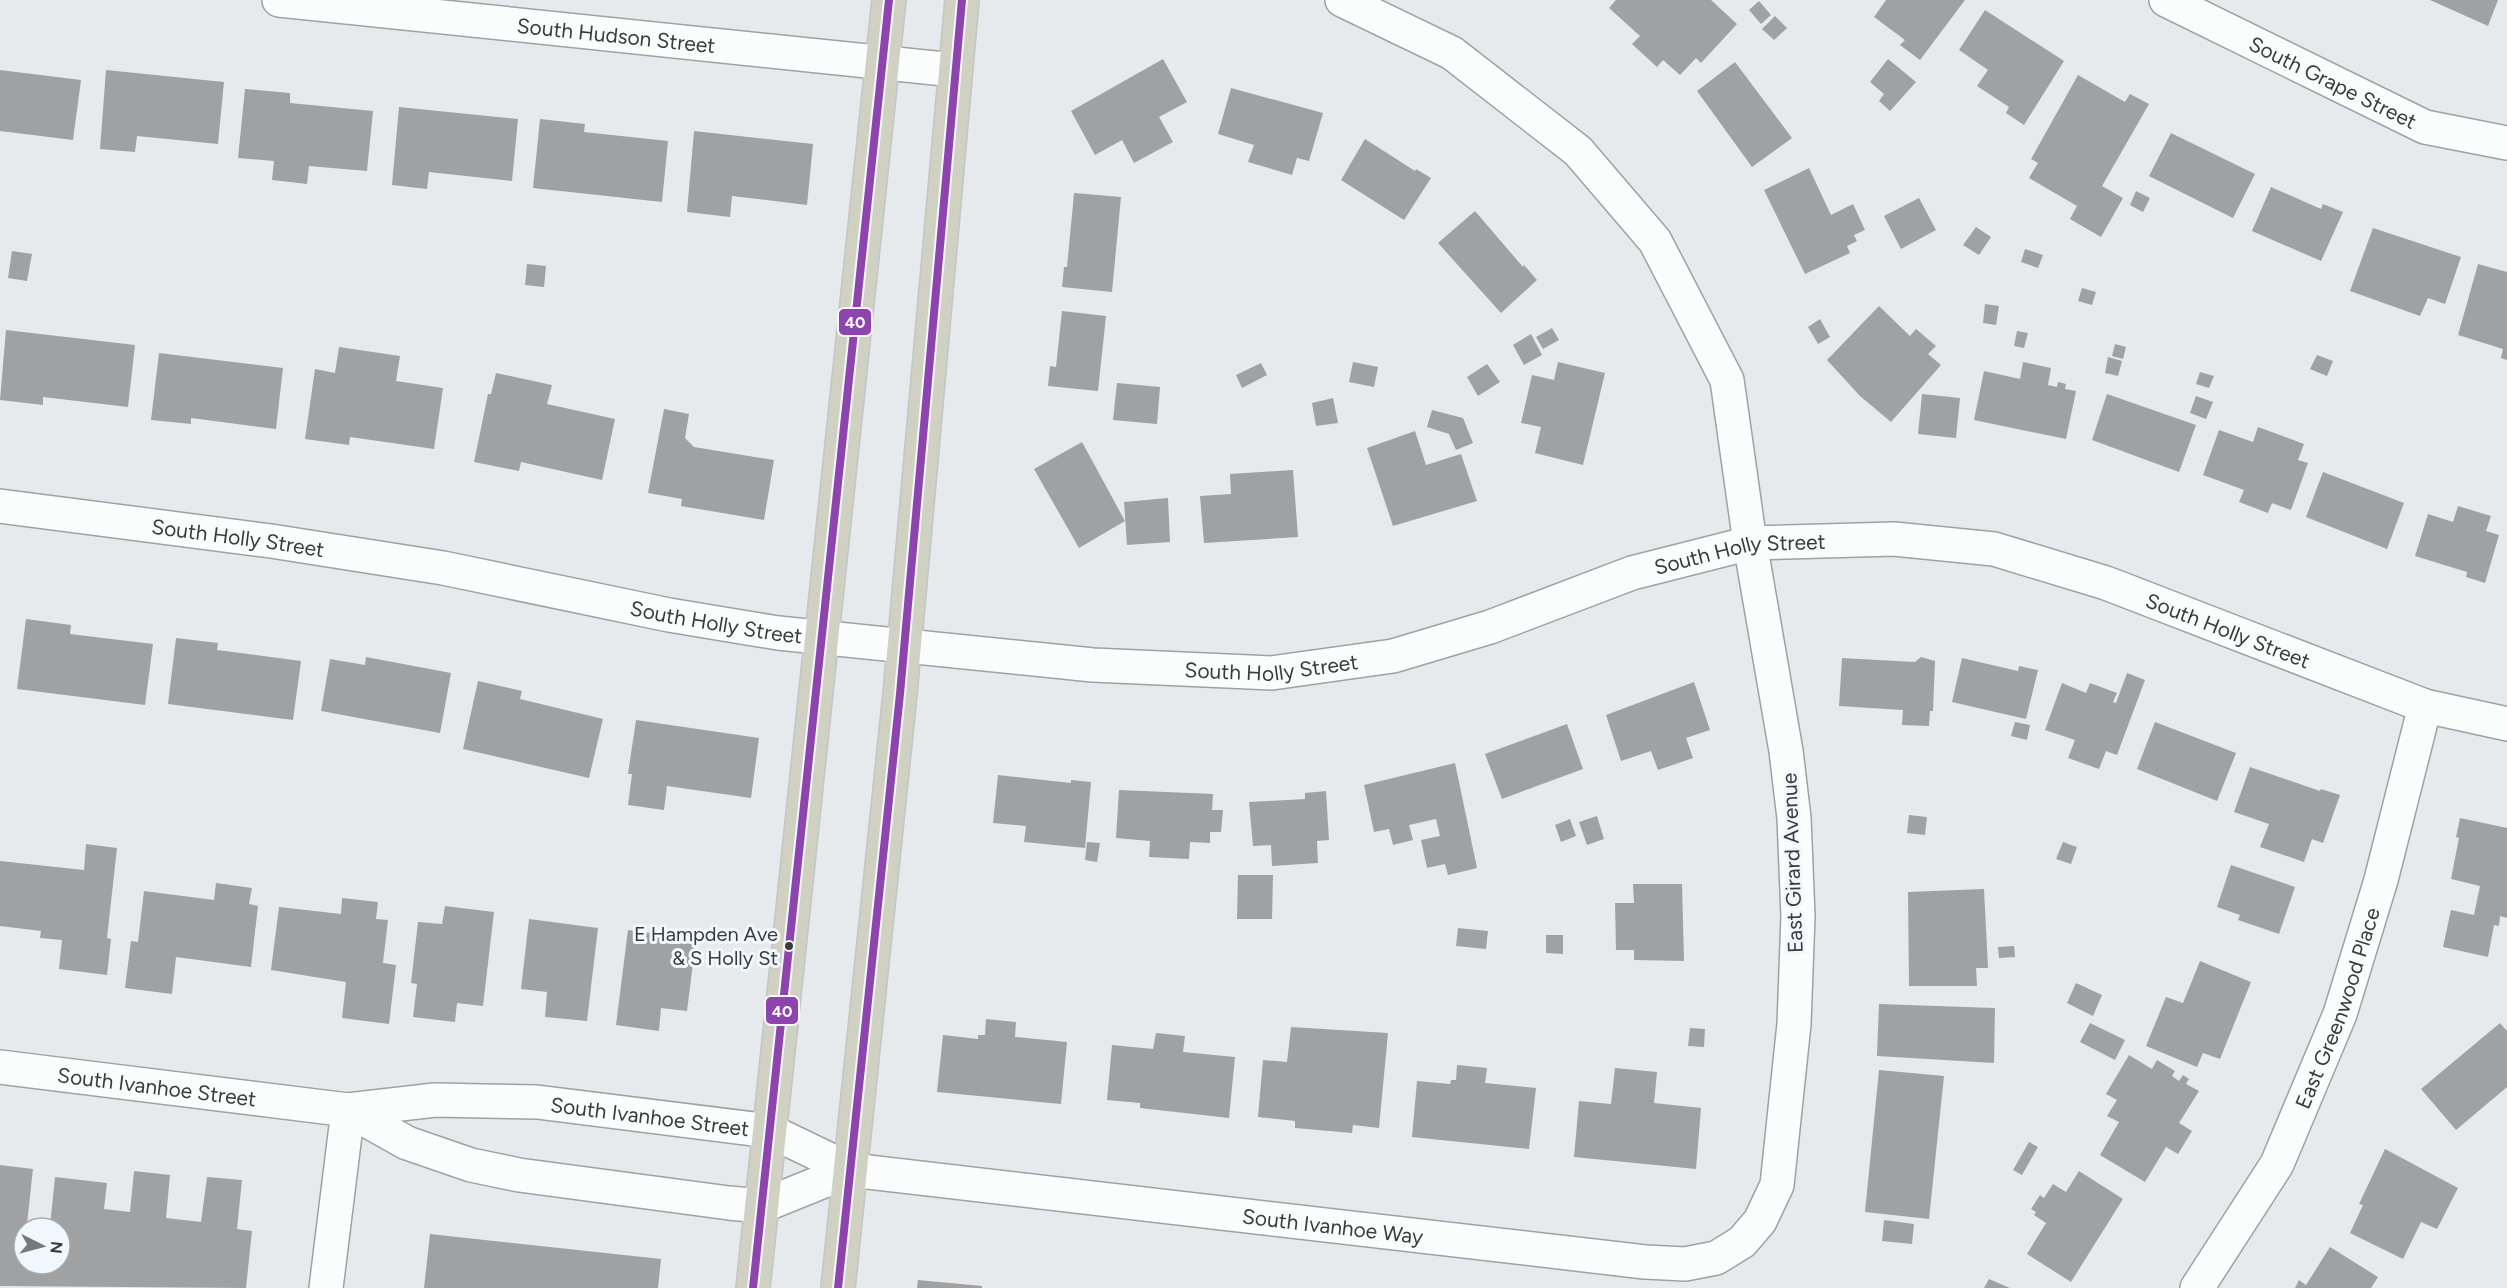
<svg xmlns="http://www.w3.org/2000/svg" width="2507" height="1288" font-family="Figtree,sans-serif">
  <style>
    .building { fill: #a0a1a3; fill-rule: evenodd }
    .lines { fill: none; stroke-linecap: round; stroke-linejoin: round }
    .minor-casing { stroke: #9fa1a4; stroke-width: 36 }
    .highway-casing { stroke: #c3c5c7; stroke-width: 36 }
    .minor { stroke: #fbfcfc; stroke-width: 33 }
    .highway { stroke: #d0d1c2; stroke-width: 33 }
    .bus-1-casing { stroke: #f1f8fd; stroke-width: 12 }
    .bus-1 { stroke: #8e44ad; stroke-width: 8 }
    .bus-dot { fill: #393b3d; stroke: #f1f8fd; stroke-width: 2 }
    .labels { text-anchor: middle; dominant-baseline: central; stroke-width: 6; stroke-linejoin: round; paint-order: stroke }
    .bus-label { font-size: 20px; fill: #393b3d; stroke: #f1f8fd; text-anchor: end }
    .street-label { font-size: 21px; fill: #393b3d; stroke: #f1f8fd }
    .line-badge { stroke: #f1f8fd; stroke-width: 2 }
    .badge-label { font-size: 16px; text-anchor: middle; font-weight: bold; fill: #fff }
  </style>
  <rect width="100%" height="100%" fill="#e7eaed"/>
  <g class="building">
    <polygon points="1616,0 1711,0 1737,24 1701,63 1696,58 1680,75 1663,60 1657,67 1632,44 1640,36 1609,8"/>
    <polygon points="1886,0 1965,0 1920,60 1900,45 1905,40 1874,17"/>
    <polygon points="2430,0 2498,0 2488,26"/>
    <polygon points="1759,1 1771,15 1761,24 1749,10"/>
    <polygon points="1985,10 2064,61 2024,125 2006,113 2009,107 1977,86 1988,70 1959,50"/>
    <polygon points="1775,16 1787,28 1774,40 1762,29"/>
    <polygon points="1163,59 1187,102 1159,117 1173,142 1134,163 1122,140 1095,155 1071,111"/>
    <polygon points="1888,59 1916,82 1890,111 1879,101 1884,94 1870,82"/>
    <polygon points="1735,62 1792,138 1752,167 1697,91"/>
    <polygon points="0,70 81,80 73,140 0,131"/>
    <polygon points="106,70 224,82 218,144 137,136 135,152 100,149"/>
    <polygon points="2078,75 2125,102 2130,94 2149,104 2102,186 2123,198 2101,237 2070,219 2077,206 2029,178 2038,163 2031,159"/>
    <polygon points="1231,88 1323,113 1309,161 1297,158 1292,175 1248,162 1254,145 1218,134"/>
    <polygon points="245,89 290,93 290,103 373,111 367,171 309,166 307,184 272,180 274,161 238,158"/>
    <polygon points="399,107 518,119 512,181 429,172 427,189 392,185"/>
    <polygon points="540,119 585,124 584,132 668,141 662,202 533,188"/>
    <polygon points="694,131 813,144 807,205 732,196 730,217 687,212"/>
    <polygon points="2171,133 2255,174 2233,218 2149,176"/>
    <polygon points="1365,139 1415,171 1416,169 1431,178 1404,220 1341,180"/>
    <polygon points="1809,168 1831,215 1853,204 1865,230 1854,235 1857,241 1847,246 1850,253 1805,274 1764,190"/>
    <polygon points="2271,187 2321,209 2323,204 2343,212 2321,261 2252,231"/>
    <polygon points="2136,191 2150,198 2143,212 2130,205"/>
    <polygon points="1074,193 1121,197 1112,292 1062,287 1064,267 1067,267"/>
    <polygon points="1919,198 1936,230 1901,249 1884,216"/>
    <polygon points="1475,211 1523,267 1524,265 1537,280 1501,313 1438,243"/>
    <polygon points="1976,227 1991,237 1979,255 1963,245"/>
    <polygon points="2373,228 2461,257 2445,304 2428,298 2420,316 2350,291"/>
    <polygon points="2025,249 2043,255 2038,268 2021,262"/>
    <polygon points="12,251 32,254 27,281 8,278"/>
    <polygon points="527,264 546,266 544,287 525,285"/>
    <polygon points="2478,264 2507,272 2507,360 2501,358 2503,349 2458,335"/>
    <polygon points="2082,288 2096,292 2092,305 2078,301"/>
    <polygon points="1985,304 1999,306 1996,325 1983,323"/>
    <polygon points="1879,306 1910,336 1916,329 1936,346 1928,354 1941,365 1891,422 1860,396 1827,360"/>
    <polygon points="1062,311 1106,316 1098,391 1048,386 1050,366 1056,367"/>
    <polygon points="1820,319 1830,337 1818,344 1808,327"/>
    <polygon points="1552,328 1559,340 1543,349 1536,337"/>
    <polygon points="6,330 135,345 128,407 43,397 43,405 0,400"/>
    <polygon points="2017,331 2028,333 2024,348 2014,346"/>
    <polygon points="1531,334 1542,355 1524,365 1513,345"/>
    <polygon points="2115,344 2126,347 2123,359 2112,356"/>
    <polygon points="339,347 400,356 396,381 443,388 434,449 350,437 349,445 305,439 315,369 335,373"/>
    <polygon points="159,353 283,368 276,429 191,418 191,424 151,420"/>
    <polygon points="2317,355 2333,361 2327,376 2310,369"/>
    <polygon points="2108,357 2122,361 2118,376 2105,373"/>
    <polygon points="1353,362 1378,367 1374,387 1349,382"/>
    <polygon points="1558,362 1605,373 1583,465 1535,453 1541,427 1521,423 1532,375 1554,380"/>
    <polygon points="2023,362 2051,368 2048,385 2057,387 2058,382 2066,384 2065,389 2076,391 2066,439 1974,420 1984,371 2020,379"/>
    <polygon points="1261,363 1267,375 1242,388 1236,375"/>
    <polygon points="1487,364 1500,382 1478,396 1467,377"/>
    <polygon points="2200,372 2214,376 2209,388 2196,384"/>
    <polygon points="496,373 552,385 547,404 615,419 602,480 521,462 519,471 474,462 488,394 491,394"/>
    <polygon points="1117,383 1160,387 1157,424 1113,420"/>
    <polygon points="1922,394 1960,398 1956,438 1918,434"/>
    <polygon points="2107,394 2196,425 2179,472 2092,440"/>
    <polygon points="2196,396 2213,402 2206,419 2190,413"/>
    <polygon points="1333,398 1338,423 1316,426 1312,403"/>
    <polygon points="664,409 689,414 685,438 694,447 774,460 764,520 681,506 682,499 648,493"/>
    <polygon points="1432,410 1463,418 1473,443 1456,450 1449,434 1427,427"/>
    <polygon points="2258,427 2304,444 2298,460 2308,463 2291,510 2272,503 2268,513 2239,502 2244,490 2203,475 2219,430 2253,442"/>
    <polygon points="1415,431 1426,465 1461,454 1477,501 1393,526 1367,448"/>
    <polygon points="1082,442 1125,521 1079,548 1034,469"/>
    <polygon points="1293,470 1298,537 1204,543 1200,496 1231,494 1230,474"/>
    <polygon points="2323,472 2404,503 2387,549 2306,517"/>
    <polygon points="1168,498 1170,542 1127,545 1124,502"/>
    <polygon points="2458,506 2491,516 2486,531 2499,535 2485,583 2466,577 2467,572 2415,556 2428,514 2453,522"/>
    <polygon points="26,619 71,625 70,634 153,644 145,705 17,689"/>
    <polygon points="176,638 218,643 217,650 301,661 293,720 168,704"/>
    <polygon points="366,657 451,673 440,733 321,711 330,659 365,665"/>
    <polygon points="1921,657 1935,661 1933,711 1930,711 1929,726 1902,725 1903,710 1839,706 1842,658 1915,662"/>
    <polygon points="1962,658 2018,671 2019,666 2038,670 2026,719 1952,702"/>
    <polygon points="2127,673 2145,680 2117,755 2106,751 2099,769 2068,758 2075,740 2045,730 2062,683 2086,693 2090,683 2117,693 2113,702 2116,703"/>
    <polygon points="478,681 522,691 520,699 603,719 589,778 463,749"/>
    <polygon points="1694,682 1710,730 1686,738 1693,758 1658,770 1651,751 1621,761 1606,715"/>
    <polygon points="636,720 759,738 751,798 667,786 664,810 628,805 632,774 628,774"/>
    <polygon points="2015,722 2030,725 2027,740 2011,736"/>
    <polygon points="2155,722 2236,753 2217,801 2137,769"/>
    <polygon points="1567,724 1583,769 1502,799 1485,754"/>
    <polygon points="1455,763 1477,868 1448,875 1445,864 1427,868 1421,840 1440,836 1436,819 1409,825 1413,840 1393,845 1389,829 1374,832 1364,785"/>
    <polygon points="2250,767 2320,791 2321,789 2340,795 2323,843 2312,839 2304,862 2260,847 2269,824 2234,812"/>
    <polygon points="998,775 1071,783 1071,780 1091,782 1085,848 1024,842 1026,826 993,823"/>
    <polygon points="1119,790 1213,794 1212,810 1223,810 1221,832 1210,832 1210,843 1190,842 1189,859 1149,857 1150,841 1116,838"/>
    <polygon points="1326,791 1329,840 1317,841 1318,863 1272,866 1271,845 1253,846 1249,802 1305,799 1305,793"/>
    <polygon points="1909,815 1927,817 1925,835 1907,833"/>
    <polygon points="1597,816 1604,839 1587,845 1579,822"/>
    <polygon points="2460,818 2507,828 2507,918 2500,916 2499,926 2494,925 2488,957 2443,947 2451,910 2474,915 2480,886 2451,879 2459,838 2456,837"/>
    <polygon points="1570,819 1576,836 1561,842 1555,825"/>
    <polygon points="1087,842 1100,843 1097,862 1085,860"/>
    <polygon points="2063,842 2077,847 2071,864 2056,859"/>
    <polygon points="86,844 117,848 107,938 111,939 107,975 59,969 62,940 40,938 41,931 0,926 0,861 84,870"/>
    <polygon points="2231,865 2295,887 2279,934 2238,920 2240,915 2217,907"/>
    <polygon points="1238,875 1273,875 1272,919 1237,919"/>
    <polygon points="216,883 252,888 249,904 258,906 251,967 176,957 172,994 125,988 131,941 138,942 144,891 214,900"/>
    <polygon points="1633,884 1682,884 1684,961 1634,960 1634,950 1616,950 1615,903 1634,903"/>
    <polygon points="1984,889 1988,968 1976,968 1977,986 1909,986 1908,892"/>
    <polygon points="342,898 378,902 376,919 388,920 383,963 396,965 389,1024 342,1018 346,982 271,970 279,907 341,914"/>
    <polygon points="445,906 494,912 483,1006 457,1003 455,1022 413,1017 417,984 411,983 418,922 442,924"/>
    <polygon points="529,919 598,928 587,1021 545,1017 547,992 521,989"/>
    <polygon points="1458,928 1488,931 1486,949 1456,946"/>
    <polygon points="628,930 696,939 687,1011 661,1008 659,1031 616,1025"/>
    <polygon points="1546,935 1563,935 1563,954 1546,953"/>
    <polygon points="2014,946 2015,957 1999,958 1998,947"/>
    <polygon points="2200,961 2251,982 2220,1059 2203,1053 2197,1067 2146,1046 2166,997 2183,1003"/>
    <polygon points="2076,983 2102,995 2093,1016 2067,1003"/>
    <polygon points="1879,1004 1995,1008 1994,1063 1877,1056"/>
    <polygon points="986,1019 1016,1022 1015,1037 1067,1042 1061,1104 937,1092 943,1035 978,1039 978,1035 985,1035"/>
    <polygon points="2090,1023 2125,1040 2115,1060 2080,1042"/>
    <polygon points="2500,1023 2507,1031 2507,1087 2456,1130 2421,1089"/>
    <polygon points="1291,1027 1388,1033 1379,1128 1353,1125 1352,1133 1295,1128 1295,1121 1258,1117 1263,1060 1287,1062"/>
    <polygon points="1690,1028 1705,1029 1704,1047 1688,1046"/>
    <polygon points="1156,1033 1185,1036 1183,1052 1235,1057 1229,1118 1140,1108 1140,1103 1107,1100 1112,1045 1153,1049"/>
    <polygon points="2129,1055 2152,1069 2157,1060 2175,1071 2172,1076 2179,1081 2183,1075 2189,1079 2186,1084 2199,1091 2179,1123 2192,1131 2178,1154 2166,1147 2145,1182 2100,1155 2119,1122 2107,1116 2117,1100 2106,1094"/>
    <polygon points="1457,1065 1487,1068 1485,1083 1536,1088 1529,1149 1412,1137 1417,1081 1450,1084 1451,1080 1456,1080"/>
    <polygon points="1615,1068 1657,1072 1654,1103 1701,1108 1696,1169 1574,1157 1579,1101 1611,1104"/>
    <polygon points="1879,1070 1944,1076 1929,1219 1865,1212"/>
    <polygon points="2029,1142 2038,1147 2022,1175 2013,1170"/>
    <polygon points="2385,1149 2458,1188 2437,1229 2421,1222 2403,1259 2350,1233 2363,1205 2359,1204"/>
    <path d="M0,1165L33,1169L27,1224L50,1226L55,1177L107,1183L104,1209L130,1212L134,1171L170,1175L166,1218L201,1222L207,1177L242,1180L237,1229L252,1231L246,1288L0,1286ZM24,1228H60V1264H24Z"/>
    <polygon points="2079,1171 2123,1199 2071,1282 2027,1254 2046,1223 2034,1215 2036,1212 2031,1209 2040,1195 2044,1198 2053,1184 2066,1192"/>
    <polygon points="1884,1220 1914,1224 1912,1244 1882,1241"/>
    <polygon points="430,1234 661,1259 658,1288 424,1288"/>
    <polygon points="2330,1247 2378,1277 2371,1288 2295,1288 2299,1280 2306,1285"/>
    <polygon points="1989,1279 2010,1288 1984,1288"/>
    <polygon points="918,1280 982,1286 982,1288 917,1288"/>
  </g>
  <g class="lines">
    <g class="minor-casing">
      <g id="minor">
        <path id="s1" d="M279,0L954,70"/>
        <path id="s2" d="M2166,0L2425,127L2507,143"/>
        <path id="s3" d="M0,506L271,541L443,568L669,615L778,633L1093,665L1272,673L1393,656L1490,627L1632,573L1750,543L1894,539L1994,549L2106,583L2425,706L2507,724"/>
        <path id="s4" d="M0,1067L348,1110L435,1100L537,1102L770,1131L851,1170L1645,1262L1685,1264L1716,1258L1742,1242L1760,1221L1777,1185L1794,1024L1798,916L1794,818L1786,751L1750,543L1727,380L1655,241L1578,151L1452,53L1342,0"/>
        <polyline points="348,1110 407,1143 471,1165 519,1175 729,1203 762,1206 851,1170"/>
        <polyline points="326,1288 348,1110"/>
        <path id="s5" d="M2197,1288L2277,1164L2340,1014L2381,880L2425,706"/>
      </g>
    </g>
    <g class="highway-casing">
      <g id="highway">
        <polyline points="753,1288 889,0"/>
        <polyline points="838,1288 900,694 962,0"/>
      </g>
    </g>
    <use href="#minor" class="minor"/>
    <use href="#highway" class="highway"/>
    <g class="bus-1-casing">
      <g id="bus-1">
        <polyline points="753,1288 889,0"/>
        <polyline points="838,1288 900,694 962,0"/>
      </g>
    </g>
    <use href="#bus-1" class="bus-1"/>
  </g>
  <circle class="bus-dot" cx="789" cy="946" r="5"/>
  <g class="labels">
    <g class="bus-label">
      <text x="778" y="934">E Hampden Ave<tspan x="778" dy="24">&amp; S Holly St</tspan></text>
    </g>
    <g class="street-label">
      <text stroke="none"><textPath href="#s1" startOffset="339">South Hudson Street</textPath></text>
      <text stroke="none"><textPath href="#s2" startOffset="186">South Grape Street</textPath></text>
      <text stroke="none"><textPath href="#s3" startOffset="240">South Holly Street</textPath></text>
      <text stroke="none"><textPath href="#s3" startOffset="1770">South Holly Street</textPath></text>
      <text stroke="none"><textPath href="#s3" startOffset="726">South Holly Street</textPath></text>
      <text stroke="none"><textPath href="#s3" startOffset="2274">South Holly Street</textPath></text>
      <text stroke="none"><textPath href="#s3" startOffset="1284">South Holly Street</textPath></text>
      <text transform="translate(1792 863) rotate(-92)">East Girard Avenue</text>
      <text stroke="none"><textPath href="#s5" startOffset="315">East Greenwood Place</textPath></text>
      <text stroke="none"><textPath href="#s4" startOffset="158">South Ivanhoe Street</textPath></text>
      <text stroke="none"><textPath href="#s4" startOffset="654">South Ivanhoe Street</textPath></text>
      <text stroke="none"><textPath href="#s4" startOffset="1350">South Ivanhoe Way</textPath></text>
    </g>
  </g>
  <g class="line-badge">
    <rect x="838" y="308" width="34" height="28" rx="6" fill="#8e44ad"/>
    <rect x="765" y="996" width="34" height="29" rx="6" fill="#8e44ad"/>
  </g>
  <g class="badge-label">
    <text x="855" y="328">40</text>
    <text x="782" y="1017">40</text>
  </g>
  <g transform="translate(42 1246) rotate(96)"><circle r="28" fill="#f1f8fd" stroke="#a7acb0" stroke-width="1.5"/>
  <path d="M0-4.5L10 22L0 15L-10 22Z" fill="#76787b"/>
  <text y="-9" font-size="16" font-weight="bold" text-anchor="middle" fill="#393b3d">N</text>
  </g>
</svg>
